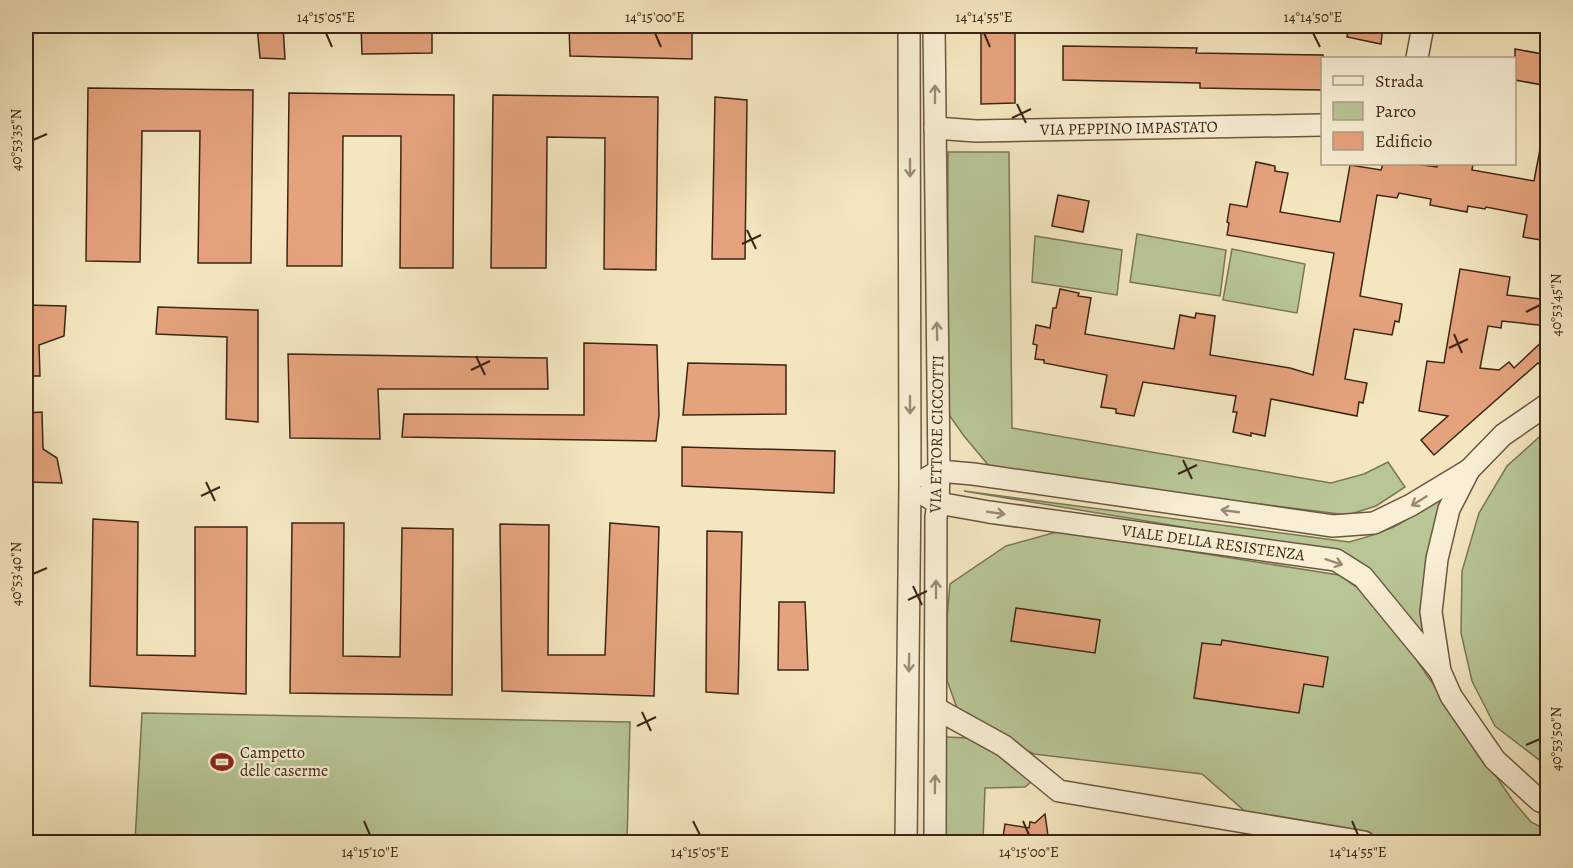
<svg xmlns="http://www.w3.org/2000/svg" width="1573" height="868" font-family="Alegreya,serif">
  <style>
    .green { fill: #b8c695; stroke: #7a7655; stroke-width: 1.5 }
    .building { fill: #e5a37d; stroke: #3d2515; stroke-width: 1.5 }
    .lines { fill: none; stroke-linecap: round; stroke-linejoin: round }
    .minor-casing { stroke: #6b5640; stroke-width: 24 }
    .minor { stroke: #f8efd5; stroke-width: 21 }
    .oneway { stroke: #9a8a75 }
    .ticks { fill: none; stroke: #3d2515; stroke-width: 2 }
    .labels { text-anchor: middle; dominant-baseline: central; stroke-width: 4.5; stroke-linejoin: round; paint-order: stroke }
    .street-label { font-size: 16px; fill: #3d2515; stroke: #f8efd5 }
    .poi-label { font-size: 16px; fill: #3d2515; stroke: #f8efd5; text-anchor: start }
    .neatline { fill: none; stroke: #3d2515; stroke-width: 2 }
    .ticks-label { font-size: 15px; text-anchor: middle; fill: #3d2515 }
  </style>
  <rect width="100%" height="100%" fill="#f4e7bf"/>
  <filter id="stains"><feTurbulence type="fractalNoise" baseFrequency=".00333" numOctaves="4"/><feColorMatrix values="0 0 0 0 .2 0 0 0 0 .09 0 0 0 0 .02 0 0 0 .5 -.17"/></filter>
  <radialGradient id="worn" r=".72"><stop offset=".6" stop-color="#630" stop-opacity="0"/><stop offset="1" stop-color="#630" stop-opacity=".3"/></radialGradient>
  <g class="green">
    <polygon points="948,152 1009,152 1012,428 1331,483 1364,474 1388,462 1405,487 1376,506 1348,515 1008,473 990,467 964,436 947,412"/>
    <polygon points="1137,234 1226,250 1220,296 1130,282"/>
    <polygon points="1035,236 1122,250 1117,295 1032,282"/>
    <polygon points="1232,249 1305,264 1297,313 1223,300"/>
    <polygon points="1547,430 1548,430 1547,766 1495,726 1472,681 1461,633 1462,571 1479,513 1507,466"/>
    <path d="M964,491L1349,542C1390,531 1404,525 1436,497H1444L1431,538L1420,610L1424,641L1341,553Z"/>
    <polygon points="1060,531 1339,575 1371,597 1405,643 1513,801 1531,822 1547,830 1547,842 1364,842 1262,826 1202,774 1034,754 998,736 958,711 947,680 947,619 950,584 1006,546"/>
    <polygon points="142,713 630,722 627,842 135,842"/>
    <polygon points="946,737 968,738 1001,747 1032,781 1025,787 985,788 983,842 945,842"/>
  </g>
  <g class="building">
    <polygon points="257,26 283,26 285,59 260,58"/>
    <polygon points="361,26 432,26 432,53 362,54"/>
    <polygon points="569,26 692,26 692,59 570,56"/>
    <polygon points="981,26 1015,26 1015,103 981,104"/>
    <polygon points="1349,26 1383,26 1381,44 1347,37"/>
    <polygon points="1063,46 1197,48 1196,53 1323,55 1323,90 1200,88 1200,83 1063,80"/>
    <polygon points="1515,49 1548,55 1548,86 1515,80"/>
    <polygon points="88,88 253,90 251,263 198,263 200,131 142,131 140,262 86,261"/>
    <polygon points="289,93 454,95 453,268 400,268 401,136 343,136 342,266 287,266"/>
    <polygon points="493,95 658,97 656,270 604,269 605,138 547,137 546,268 491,268"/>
    <polygon points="715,97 747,100 745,259 712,259"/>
    <polygon points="1541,144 1548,145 1548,241 1523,237 1527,215 1486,207 1485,209 1468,206 1467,212 1430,205 1431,199 1399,193 1397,198 1377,195 1360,296 1402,304 1399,322 1395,321 1392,335 1354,329 1345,379 1367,383 1363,403 1359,402 1357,416 1271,399 1265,436 1251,433 1251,436 1233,432 1237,412 1233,412 1236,396 1143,382 1134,416 1116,413 1116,409 1101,407 1107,375 1044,363 1044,360 1035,359 1037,345 1033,344 1036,325 1050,328 1053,308 1056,308 1060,289 1079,293 1078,296 1091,298 1085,334 1174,349 1180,315 1195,318 1196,313 1215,316 1210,355 1290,368 1313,375 1334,253 1227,235 1229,223 1227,222 1230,204 1247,207 1256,162 1275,166 1275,171 1288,173 1280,212 1340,222 1350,165 1381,170 1383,164 1416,164 1437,167 1438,164 1473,164 1472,170 1534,181"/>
    <polygon points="1058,195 1089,201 1083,232 1052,226"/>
    <polygon points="1460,269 1510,277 1507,295 1548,300 1548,326 1502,321 1501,328 1488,326 1480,368 1499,370 1509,362 1514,368 1548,336 1548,372 1538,363 1434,455 1421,440 1448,416 1419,411 1427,361 1444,363"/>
    <polygon points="26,305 66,306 64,336 39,345 40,376 26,376"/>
    <polygon points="158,307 258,310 258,422 226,419 227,337 156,334"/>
    <polygon points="584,343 657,345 659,415 656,441 402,437 404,414 584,415"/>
    <polygon points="288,354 547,358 548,389 378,389 380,439 290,438"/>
    <polygon points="688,363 786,365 786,414 683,415"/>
    <polygon points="42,412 43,449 57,458 62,483 26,482 26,413"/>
    <polygon points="682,447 835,451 834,493 682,486"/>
    <polygon points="93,519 138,522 137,655 195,656 195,527 247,527 246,694 90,686"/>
    <polygon points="292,523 344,523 343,656 400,657 402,528 453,529 452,695 290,693"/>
    <polygon points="610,523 659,527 654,696 502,691 500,524 549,525 548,655 605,655"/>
    <polygon points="707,531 742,532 738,694 706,692"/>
    <polygon points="779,602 805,602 808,670 778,670"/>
    <polygon points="1016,608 1100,620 1095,653 1011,641"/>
    <polygon points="1222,640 1328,657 1323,687 1304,684 1299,713 1194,698 1202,643 1221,645"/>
    <polygon points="1045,814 1049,843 1002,843 1005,824 1029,828 1030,822 1035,823"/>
  </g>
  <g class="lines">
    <g class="minor-casing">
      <g id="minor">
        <polyline points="934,26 939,471 938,503 936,517 935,842"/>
        <polyline points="1417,58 1423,26"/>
        <path id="s1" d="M935,128L976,131L1322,125"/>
        <polyline points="1548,404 1503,435 1469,470 1449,509 1437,559 1431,612 1440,671 1451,696 1495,760 1540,801 1548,804"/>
        <polyline points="927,478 939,471 973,474 1333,526 1374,523 1411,505 1469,470"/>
        <path id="s2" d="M926,496L938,503L989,512L1336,560L1363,577L1440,671"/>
        <polyline points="937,709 1004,746 1059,791 1364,842"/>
        <polyline points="906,842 910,486 909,26"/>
      </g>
    </g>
    <use href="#minor" class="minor"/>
  </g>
  <defs><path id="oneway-shaft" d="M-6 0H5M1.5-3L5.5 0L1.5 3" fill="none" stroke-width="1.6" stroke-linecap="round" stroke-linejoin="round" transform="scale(1.5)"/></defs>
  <g class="oneway">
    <use href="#oneway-shaft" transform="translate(935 94) rotate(-90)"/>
    <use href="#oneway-shaft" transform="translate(910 168) rotate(90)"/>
    <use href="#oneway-shaft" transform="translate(937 331) rotate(-91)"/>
    <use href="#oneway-shaft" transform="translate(910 405) rotate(90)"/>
    <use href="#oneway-shaft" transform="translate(1419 501) rotate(148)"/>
    <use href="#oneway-shaft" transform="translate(1230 511) rotate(-172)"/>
    <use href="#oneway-shaft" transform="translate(996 513) rotate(8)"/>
    <use href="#oneway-shaft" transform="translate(1334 562) rotate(18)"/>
    <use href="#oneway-shaft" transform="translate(936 589) rotate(-90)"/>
    <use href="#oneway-shaft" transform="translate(909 663) rotate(91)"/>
    <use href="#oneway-shaft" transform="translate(935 784) rotate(-89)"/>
  </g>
  <path class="ticks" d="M326,33L332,47M655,33L661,47M984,33L990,47M1313,33L1320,47M1017,104L1026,123M1012,118L1031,109M33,140L47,134M747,230L756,249M742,244L761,235M1526,312L1540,305M1454,334L1462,353M1449,348L1468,339M476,356L485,375M471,370L490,361M1183,460L1192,479M1178,474L1197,465M206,482L215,501M201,496L220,487M33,574L47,568M913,586L922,605M908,600L927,591M642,712L651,731M637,726L656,717M1526,745L1540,739M364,821L370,835M693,821L700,835M1023,821L1029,835M1352,821L1358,835"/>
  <defs>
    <g id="stadium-bare" transform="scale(1.8)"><path d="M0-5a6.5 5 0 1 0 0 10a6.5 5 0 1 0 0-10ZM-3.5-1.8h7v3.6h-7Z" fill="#8f2418" stroke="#f8efd5" stroke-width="2.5" paint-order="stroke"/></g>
  </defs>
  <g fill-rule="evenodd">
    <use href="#stadium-bare" x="222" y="762"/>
  </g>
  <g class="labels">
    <g class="street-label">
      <text stroke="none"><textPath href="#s1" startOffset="194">VIA PEPPINO IMPASTATO</textPath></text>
      <text transform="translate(937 434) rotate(-89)">VIA ETTORE CICCOTTI</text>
      <text stroke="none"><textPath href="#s2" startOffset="292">VIALE DELLA RESISTENZA</textPath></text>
    </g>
    <g class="poi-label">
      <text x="240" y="753">Campetto<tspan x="240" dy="18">delle caserme</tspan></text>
    </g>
  </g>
  <rect width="1573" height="868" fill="none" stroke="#f4e7bf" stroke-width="66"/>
  <rect x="1321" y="57" width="195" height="108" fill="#f8efd5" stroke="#ad9e88" stroke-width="1.5"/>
  <rect x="1333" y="76" width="30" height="9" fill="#f8efd5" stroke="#ad9e88" stroke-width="1.5"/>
  <text x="1375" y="87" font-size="18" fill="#3d2515">Strada</text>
  <rect x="1333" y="102" width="30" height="18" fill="#b8c695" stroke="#ad9e88" stroke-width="1.5"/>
  <text x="1375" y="117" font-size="18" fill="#3d2515">Parco</text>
  <rect x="1333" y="132" width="30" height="18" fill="#e5a37d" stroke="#ad9e88" stroke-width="1.5"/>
  <text x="1375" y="147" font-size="18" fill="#3d2515">Edificio</text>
  <rect x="33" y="33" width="1507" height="802" class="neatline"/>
  <g class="ticks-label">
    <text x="326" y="22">14°15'05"E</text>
    <text x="655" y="22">14°15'00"E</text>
    <text x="984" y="22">14°14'55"E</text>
    <text x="1313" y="22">14°14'50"E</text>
    <text transform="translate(16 140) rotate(-90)" y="5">40°53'35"N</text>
    <text transform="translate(1556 305) rotate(-90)" y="5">40°53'45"N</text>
    <text transform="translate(16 574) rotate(-90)" y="5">40°53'40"N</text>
    <text transform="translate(1556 739) rotate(-90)" y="5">40°53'50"N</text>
    <text x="370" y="857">14°15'10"E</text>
    <text x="700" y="857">14°15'05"E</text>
    <text x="1029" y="857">14°15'00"E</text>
    <text x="1358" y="857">14°14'55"E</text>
  </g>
  <rect width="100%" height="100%" filter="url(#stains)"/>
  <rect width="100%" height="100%" fill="url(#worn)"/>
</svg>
